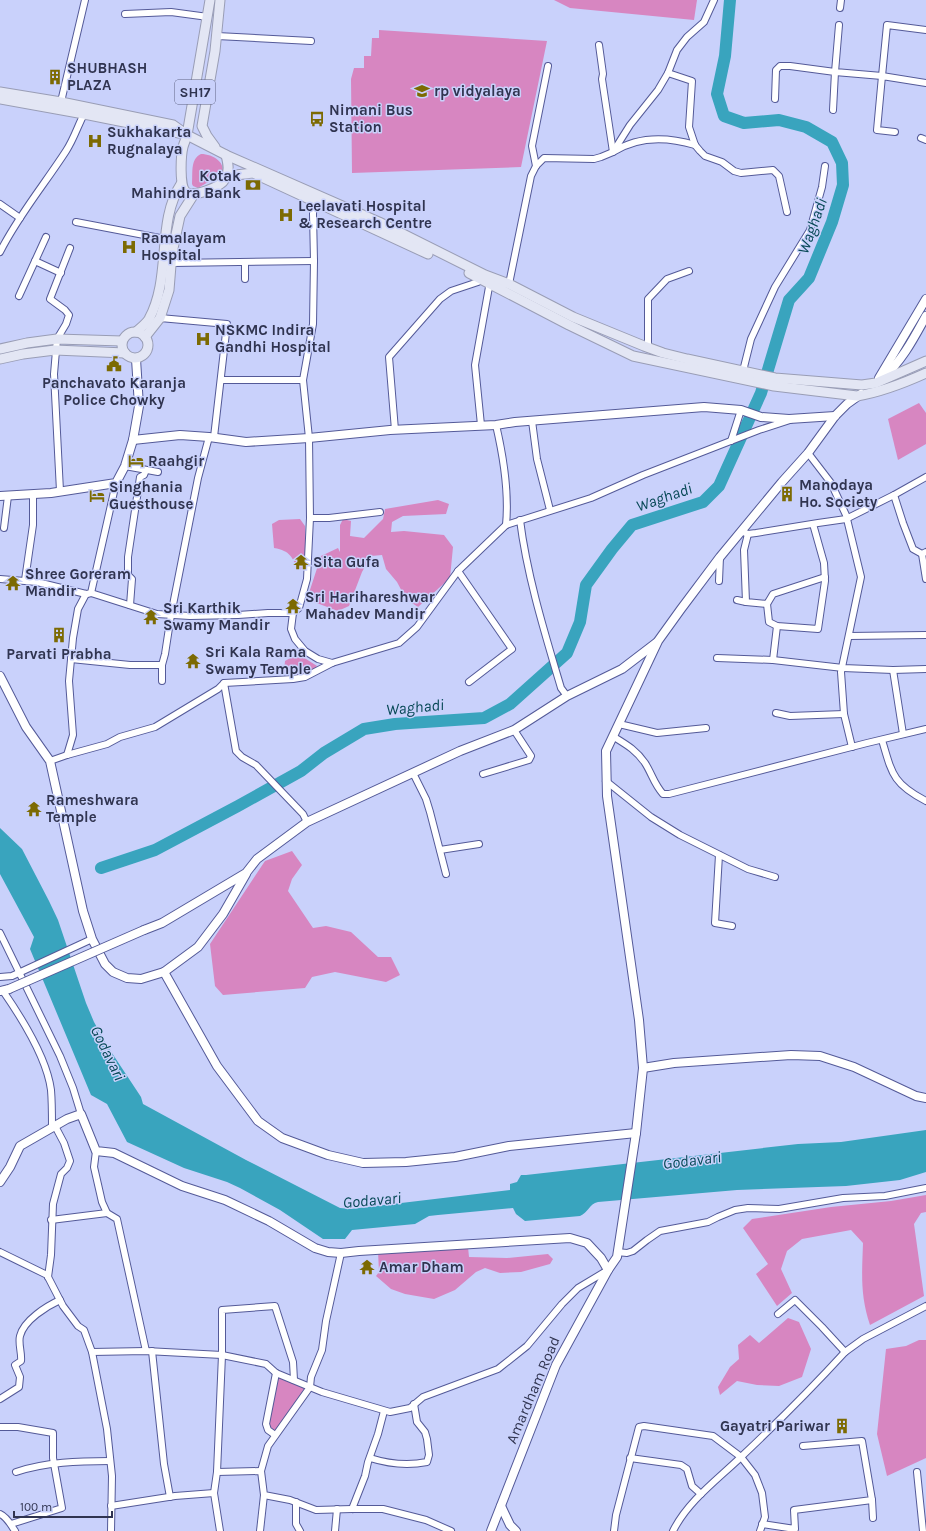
<svg xmlns="http://www.w3.org/2000/svg" width="926" height="1531" font-family="Karla,sans-serif">
  <style>
    .green { fill: #d786c1 }
    .water { fill: #39a4be }
    .lines { fill: none; stroke-linecap: round; stroke-linejoin: round }
    .river { stroke: #39a4be; stroke-width: 12 }
    .street-casing { stroke: #545a98; stroke-width: 8 }
    .secondary-casing { stroke: #545a98; stroke-width: 10 }
    .primary-casing { stroke: #999db5; stroke-width: 11 }
    .street { stroke: #fff; stroke-width: 6 }
    .secondary { stroke: #fff; stroke-width: 8 }
    .primary { stroke: #e3e6f4; stroke-width: 9 }
    .secondary-bridge-casing { stroke: #545a98; stroke-width: 10; stroke-linecap: butt }
    .secondary-bridge { stroke: #fff; stroke-width: 8 }
    .labels { text-anchor: middle; dominant-baseline: central; stroke-width: 3; stroke-linejoin: round; paint-order: stroke }
    .shield { fill: #c9d1fb; stroke: #5e6383; stroke-width: 1 }
    .shield-label { font-size: 14px; font-weight: bold; fill: #303450 }
    .poi-label { font-size: 15px; font-weight: bold; fill: #303450; stroke: #c9d1fb; text-anchor: start }
    .street-label { font-size: 15px; fill: #303450; stroke: #c9d1fb }
    .water-label { font-size: 16px; font-style: italic; fill: #074856; stroke: #c9d1fb }
  </style>
  <rect width="100%" height="100%" fill="#c9d1fb"/>
  <g class="green">
    <polygon points="554,0 697,0 694,20 570,8"/>
    <polygon points="379,30 547,41 521,167 352,173 351,79 354,68 364,68 364,56 371,56 372,38 379,38"/>
    <path d="M201,154C213,154 228,163 221,176L215,178L198,188L193,186L192,184C193,173 190,159 201,154Z"/>
    <polygon points="919,403 926,413 926,444 898,460 888,419"/>
    <polygon points="438,500 449,504 446,514 403,516 392,522 391,532 404,531 444,535 453,547 450,578 418,607 406,599 397,582 386,569 382,555 371,556 362,572 349,606 338,611 314,602 309,593 321,556 338,548 340,552 340,525 343,519 351,521 350,536 364,538 383,519 385,509"/>
    <path d="M300,519L305,526L306,568L299,570C291,557 291,551 274,548L272,524L279,520Z"/>
    <path d="M292,657H303L317,666L314,671C301,675 297,677 284,672L285,661Z"/>
    <polygon points="292,851 302,865 292,879 288,891 313,928 326,926 351,932 378,957 391,957 400,975 386,982 335,972 312,977 305,988 223,995 215,986 210,944 265,861"/>
    <path d="M926,1195V1212L921,1213L914,1224L924,1296L870,1325C860,1295 862,1274 863,1243L851,1230L802,1239L787,1251L781,1269L792,1293L777,1306L756,1274L768,1264L743,1228L752,1219L831,1207L891,1201Z"/>
    <polygon points="468,1247 469,1257 507,1258 548,1254 553,1259 550,1264 521,1272 500,1273 485,1268 476,1272 455,1290 434,1299 405,1294 391,1289 376,1276 379,1272 378,1251"/>
    <polygon points="788,1318 799,1322 811,1349 802,1377 779,1386 757,1385 737,1381 720,1395 718,1387 730,1367 739,1359 738,1345 750,1335 759,1343"/>
    <polygon points="919,1340 926,1340 926,1458 887,1476 877,1434 886,1349 906,1346"/>
    <polygon points="278,1375 307,1387 275,1432 269,1429 268,1423"/>
  </g>
  <path class="water" d="M0,828L22,849L49,901L58,920L86,1003L94,1022L106,1044L141,1097L143,1104L246,1160L340,1208L351,1209L510,1190V1184L517,1182L521,1175H526L798,1144L841,1142L926,1130V1172L900,1180L846,1186L737,1190L598,1202C589,1204 588,1213 580,1216L525,1221L516,1214L513,1208L438,1215L429,1216L415,1224L352,1230L345,1239H323L280,1210L240,1188L227,1182L184,1168L127,1142L107,1104L91,1095L30,949L34,937L0,874Z"/>
  <g class="lines">
    <polyline class="river" points="101,868 155,850 238,806 301,771 324,753 364,729 395,724 484,718 510,704 567,653 580,622 586,585 612,549 632,525 703,502 719,486 761,393 789,300 809,278 832,222 843,185 842,163 832,142 806,127 779,120 744,123 724,116 717,94 725,56 730,0"/>
    <g class="street-casing">
      <g id="street">
        <polyline points="840,8 841,0"/>
        <polyline points="125,14 171,12 208,17"/>
        <polyline points="839,25 835,72 882,76 887,25 926,30"/>
        <polyline points="217,36 311,41"/>
        <path d="M599,45L603,74L602,79L613,152C638,136 668,137 695,145"/>
        <polyline points="668,73 692,81 689,127 695,145 700,151 705,156 722,162 734,171 741,173 773,170 779,176 787,212"/>
        <polyline points="775,99 776,70 780,66 790,66 835,72 833,110"/>
        <polyline points="60,106 85,0"/>
        <polyline points="895,132 877,130 882,76 926,83"/>
        <polyline points="921,138 926,140"/>
        <polyline points="536,166 532,146 548,66"/>
        <polyline points="314,201 313,214 314,261 313,324 303,380 309,438 310,518 307,579 299,608 293,613 291,629 295,639 305,651 318,659 332,663"/>
        <polyline points="0,204 20,218"/>
        <polyline points="76,222 165,239"/>
        <path d="M0,252C18,216 44,185 66,151C74,139 78,125 85,112"/>
        <polyline points="35,261 61,273"/>
        <polyline points="245,262 245,279"/>
        <polyline points="172,263 314,261"/>
        <polyline points="509,284 531,176 536,166 544,158 594,159 601,157 613,152 630,125 658,90 668,73 677,50 687,37 704,22 714,0"/>
        <polyline points="19,296 46,237"/>
        <polyline points="160,318 227,324 214,437"/>
        <polyline points="648,347 648,299 667,279 689,271"/>
        <polyline points="743,371 751,339 775,287 810,230 822,187 825,166"/>
        <polyline points="221,380 303,380"/>
        <polyline points="532,421 537,459 550,510"/>
        <polyline points="481,425 475,365 489,287 491,281"/>
        <path d="M496,425C503,455 509,494 506,525"/>
        <polyline points="395,430 389,357 440,299 451,291 478,282 482,277"/>
        <polyline points="731,441 741,410"/>
        <polyline points="808,453 831,483 846,515 861,577 841,672 844,714 852,747"/>
        <polyline points="125,466 158,472"/>
        <polyline points="60,491 54,374 57,339 66,324 69,315 65,310 50,299 70,248"/>
        <polyline points="894,495 903,523 913,549 922,554"/>
        <polyline points="310,518 329,518 380,512"/>
        <path d="M520,520C527,576 545,634 561,688L567,696"/>
        <polyline points="4,528 8,496"/>
        <polyline points="741,531 748,534 756,533 818,523 846,519 894,495 926,477"/>
        <polyline points="748,534 744,550 746,602 767,604 773,594 825,577"/>
        <polyline points="926,552 922,554 926,579"/>
        <polyline points="458,571 512,649 469,682"/>
        <polyline points="0,579 37,582 86,594"/>
        <polyline points="25,580 33,525 33,494"/>
        <polyline points="719,581 720,557"/>
        <polyline points="91,593 157,614 190,616 238,615 268,613 293,613"/>
        <polyline points="87,594 91,593 116,483"/>
        <polyline points="737,600 746,602"/>
        <polyline points="767,604 769,622 777,626 818,629 825,581 824,563 813,524"/>
        <polyline points="130,605 132,579 128,575 128,557 140,477 144,475 146,470"/>
        <polyline points="849,636 926,635"/>
        <polyline points="717,658 773,660 843,668 893,670 926,669"/>
        <polyline points="71,659 130,665 162,665"/>
        <polyline points="773,660 777,626"/>
        <polyline points="893,670 903,734"/>
        <polyline points="162,681 162,665 165,654 171,615 198,478 209,437"/>
        <polyline points="224,683 236,751 242,757 256,765 303,814 307,822"/>
        <polyline points="776,713 790,716 844,714"/>
        <polyline points="619,724 657,733 706,728"/>
        <path d="M614,737C627,745 636,750 645,763C652,774 654,784 663,794H669L867,743L926,729"/>
        <path d="M882,740C892,774 893,784 926,801"/>
        <polyline points="67,755 73,735 69,681 73,638 78,609 86,594"/>
        <polyline points="50,761 67,755 107,744 120,737 155,727 218,689 224,683 293,679 305,677 332,663 399,643 417,627 458,571 506,525 591,498 643,475 759,430 790,420"/>
        <polyline points="413,773 426,799 430,812 446,874"/>
        <polyline points="483,774 529,760 531,756 514,730"/>
        <polyline points="606,781 651,817 680,835 748,869 775,877"/>
        <polyline points="440,850 479,844"/>
        <polyline points="719,855 715,923 732,926"/>
        <polyline points="0,933 60,1056 73,1088 81,1114"/>
        <polyline points="0,977 12,976 92,939"/>
        <path d="M3,991C21,1017 47,1059 51,1090C52,1102 52,1115 52,1127"/>
        <polyline points="96,1151 94,1167 102,1202 107,1213 117,1219 146,1351"/>
        <polyline points="51,1220 107,1213"/>
        <polyline points="0,1252 47,1275 63,1306 78,1326 84,1330 92,1352 146,1351 222,1355 266,1364 276,1373 322,1392 390,1412 410,1408 423,1397 498,1369 527,1346 562,1304 578,1288 608,1270"/>
        <polyline points="617,1252 627,1253 633,1251 647,1240 660,1231 708,1222 718,1217 735,1210 748,1208 779,1209 843,1198 885,1196 926,1188"/>
        <polyline points="48,1277 51,1255 53,1204 61,1174 67,1168 70,1161 64,1143 55,1126"/>
        <polyline points="778,1314 795,1300 822,1327 845,1352"/>
        <polyline points="152,1351 164,1464 170,1497"/>
        <polyline points="92,1352 107,1429 112,1476 111,1531"/>
        <path d="M0,1399L19,1387L20,1377L15,1365L21,1361C22,1353 18,1344 20,1336C24,1320 47,1306 60,1300"/>
        <polyline points="0,1427 18,1427 53,1433 53,1458 62,1508 11,1524"/>
        <polyline points="275,1435 268,1430 266,1424 276,1373"/>
        <path d="M370,1458C389,1464 407,1466 427,1462L429,1455L427,1439L425,1432L417,1422L414,1404"/>
        <polyline points="630,1458 681,1465 687,1469 692,1486 701,1494"/>
        <polyline points="261,1471 268,1446 310,1387 311,1377 322,1350 326,1321 341,1253"/>
        <path d="M16,1472C45,1462 80,1461 110,1461"/>
        <polyline points="217,1472 261,1471 264,1495 290,1500 316,1510 352,1509 383,1509 426,1520 451,1531"/>
        <polyline points="917,1472 923,1531"/>
        <polyline points="872,1500 873,1518"/>
        <polyline points="296,1502 296,1524 300,1531"/>
        <polyline points="111,1506 175,1496 214,1493"/>
        <polyline points="352,1509 365,1476 368,1462 378,1434 384,1411"/>
        <path d="M0,1514C7,1517 11,1525 15,1531"/>
        <polyline points="762,1524 795,1529 794,1510 872,1500 862,1441 803,1446"/>
        <polyline points="220,1531 214,1493 217,1472 222,1355 222,1310 275,1306 293,1362 294,1380"/>
        <polyline points="260,1531 264,1495"/>
        <polyline points="335,1531 337,1509"/>
        <polyline points="614,1531 616,1515 639,1427 644,1426 713,1436 741,1457 755,1475 762,1493 765,1517 760,1531"/>
        <path d="M673,1531C688,1501 717,1480 741,1457C777,1423 812,1388 845,1352L863,1339L926,1306"/>
      </g>
    </g>
    <g class="secondary-casing">
      <g id="secondary">
        <polyline points="879,378 926,299"/>
        <path d="M882,378C901,363 914,338 926,316"/>
        <polyline points="133,440 180,435 209,437 246,442 309,438 390,430 496,425 515,422 704,407 741,410 761,417 789,419 835,416"/>
        <polyline points="0,496 51,493 116,483 125,466 133,440 139,406 136,359"/>
        <polyline points="0,676 26,727 50,761 83,911 92,939 105,964 113,972 127,978 141,979 164,972 217,1066 258,1121 282,1138 328,1155 363,1163 406,1162 455,1157 509,1146 636,1133"/>
        <polyline points="144,930 162,923 246,873 257,859 307,822 460,751 514,730 567,696 622,669 656,643"/>
        <polyline points="164,972 198,947 223,914 246,874"/>
        <polyline points="0,991 9,989"/>
        <polyline points="643,1068 674,1063 791,1055 820,1056 854,1067 916,1096 926,1098"/>
        <polyline points="0,1182 10,1167 20,1146 67,1119 81,1114 96,1151 114,1153 182,1186 225,1200 269,1221 315,1248 328,1252 341,1253 359,1251 570,1238 587,1243 601,1258 608,1270"/>
        <polyline points="501,1506 510,1525 516,1531"/>
        <polyline points="491,1531 556,1365 608,1270 617,1257 636,1133 643,1068 639,1020 607,796 606,751 658,641 681,609 720,557 782,482 808,453 835,416 847,404 861,394"/>
      </g>
    </g>
    <g class="primary-casing">
      <g id="primary">
        <path d="M210,0L187,135C186,139 184,143 183,147C181,155 179,187 186,192C193,198 221,187 225,179C230,172 228,163 226,155"/>
        <polyline points="0,92 61,102 173,125 187,135 226,155 379,222 485,275 509,284 573,317 644,346 663,353 687,359 775,378 862,385 876,383 926,361"/>
        <polyline points="0,99 84,114 184,134"/>
        <polyline points="215,147 207,136 202,126 215,51 220,0"/>
        <polyline points="227,176 253,173 428,254"/>
        <path d="M469,273L569,325L633,356L774,386L857,396C881,392 904,383 926,373"/>
        <circle cx="135" cy="345" r="13"/>
        <path d="M136,332C140,328 146,324 149,319C172,277 156,222 181,184"/>
        <polyline points="145,337 160,318 169,290 172,253 180,216 194,194"/>
        <polyline points="0,349 27,343 57,339 122,341"/>
        <polyline points="0,359 23,354 55,350 125,353"/>
      </g>
    </g>
    <use href="#street" class="street"/>
    <use href="#secondary" class="secondary"/>
    <use href="#primary" class="primary"/>
    <g class="secondary-bridge-casing">
      <polyline id="secondary-bridge" points="9,989 144,930"/>
    </g>
    <use href="#secondary-bridge" class="secondary-bridge"/>
  </g>
  <defs>
    <g id="building-bare" transform="scale(1.2)"><path d="M-4-6H4V6H1V3H-1V6H-4ZM-2.5-4.3h1.7v1.8h-1.7ZM.8-4.3h1.7v1.8H.8ZM-2.5-1h1.7V.8h-1.7ZM.8-1h1.7V.8H.8Z" fill="#7c6a02" stroke="#c9d1fb" stroke-width="2.5" paint-order="stroke"/></g>
    <g id="school-bare" transform="scale(1.2)"><path d="M0-5L7-2L0 1L-7-2ZM-4 1L0 2.5L4 1V4Q0 6-4 4Z" fill="#7c6a02" stroke="#c9d1fb" stroke-width="2.5" paint-order="stroke"/></g>
    <g id="bus-bare" transform="scale(1.2)"><path d="M-5-6H5V4H4V6H2V4H-2V6H-4V4H-5ZM-3.5-4V0h7V-4ZM-3.5 1.2v1.5H-2V1.2ZM2 1.2v1.5H3.5V1.2Z" fill="#7c6a02" stroke="#c9d1fb" stroke-width="2.5" paint-order="stroke"/></g>
    <g id="hospital-bare" transform="scale(1.2)"><path d="M-5-5h3v3.5h4V-5h3V5h-3V1.5h-4V5h-3Z" fill="#7c6a02" stroke="#c9d1fb" stroke-width="2.5" paint-order="stroke"/></g>
    <g id="bank-bare" transform="scale(1.2)"><path d="M-6-4H6V4H-6ZM0-2.3a2.3 2.3 0 1 0 0 4.6a2.3 2.3 0 1 0 0-4.6Z" fill="#7c6a02" stroke="#c9d1fb" stroke-width="2.5" paint-order="stroke"/></g>
    <g id="civic-bare" transform="scale(1.2)"><path d="M-.6-6.5H3V-4.5H.6V-3L4-1V1h2V6H-6V1h2V-1L-.6-3ZM-1.2 2.5V6h2.4V2.5Z" fill="#7c6a02" stroke="#c9d1fb" stroke-width="2.5" paint-order="stroke"/></g>
    <g id="hotel-bare" transform="scale(1.2)"><path d="M-6-4.5h1.5V1H6V5H4.5V3h-9V5H-6ZM-4 0a1.8 1.8 0 1 1 3.6 0ZM.5 0V-2.5h3Q6-2.5 6 0Z" fill="#7c6a02" stroke="#c9d1fb" stroke-width="2.5" paint-order="stroke"/></g>
    <g id="temple-bare" transform="scale(1.2)"><path d="M0-6L5-2H3V0L6.5 2.5H4V6H1.5V3h-3V6H-4V2.5H-6.5L-3 0V-2H-5Z" fill="#7c6a02" stroke="#c9d1fb" stroke-width="2.5" paint-order="stroke"/></g>
  </defs>
  <g fill-rule="evenodd">
    <use href="#building-bare" x="55" y="77"/>
    <use href="#school-bare" x="422" y="91"/>
    <use href="#bus-bare" x="317" y="119"/>
    <use href="#hospital-bare" x="95" y="141"/>
    <use href="#bank-bare" x="253" y="185"/>
    <use href="#hospital-bare" x="286" y="215"/>
    <use href="#hospital-bare" x="129" y="247"/>
    <use href="#hospital-bare" x="203" y="339"/>
    <use href="#civic-bare" x="114" y="364"/>
    <use href="#hotel-bare" x="136" y="461"/>
    <use href="#building-bare" x="787" y="494"/>
    <use href="#hotel-bare" x="97" y="496"/>
    <use href="#temple-bare" x="301" y="562"/>
    <use href="#temple-bare" x="13" y="583"/>
    <use href="#temple-bare" x="293" y="606"/>
    <use href="#temple-bare" x="151" y="617"/>
    <use href="#building-bare" x="59" y="635"/>
    <use href="#temple-bare" x="193" y="661"/>
    <use href="#temple-bare" x="34" y="809"/>
    <use href="#temple-bare" x="367" y="1267"/>
    <use href="#building-bare" x="842" y="1426"/>
  </g>
  <g class="labels">
    <rect class="shield" x="175" y="80" width="40" height="24" rx="3"/>
    <g class="shield-label">
      <text x="195" y="92">SH17</text>
    </g>
    <g class="poi-label">
      <text x="67" y="68">SHUBHASH<tspan x="67" dy="17">PLAZA</tspan></text>
      <text x="434" y="91">rp vidyalaya</text>
      <text x="329" y="110">Nimani Bus<tspan x="329" dy="17">Station</tspan></text>
      <text x="107" y="132">Sukhakarta<tspan x="107" dy="17">Rugnalaya</tspan></text>
      <text x="241" y="176" text-anchor="end">Kotak<tspan x="241" dy="17">Mahindra Bank</tspan></text>
      <text x="298" y="206">Leelavati Hospital<tspan x="298" dy="17">&amp; Research Centre</tspan></text>
      <text x="141" y="238">Ramalayam<tspan x="141" dy="17">Hospital</tspan></text>
      <text x="215" y="330">NSKMC Indira<tspan x="215" dy="17">Gandhi Hospital</tspan></text>
      <text x="114" y="383" text-anchor="middle">Panchavato Karanja<tspan x="114" dy="17">Police Chowky</tspan></text>
      <text x="148" y="461">Raahgir</text>
      <text x="799" y="485">Manodaya<tspan x="799" dy="17">Ho. Society</tspan></text>
      <text x="109" y="487">Singhania<tspan x="109" dy="17">Guesthouse</tspan></text>
      <text x="313" y="562">Sita Gufa</text>
      <text x="25" y="574">Shree Goreram<tspan x="25" dy="17">Mandir</tspan></text>
      <text x="305" y="597">Sri Harihareshwar<tspan x="305" dy="17">Mahadev Mandir</tspan></text>
      <text x="163" y="608">Sri Karthik<tspan x="163" dy="17">Swamy Mandir</tspan></text>
      <text x="205" y="652">Sri Kala Rama<tspan x="205" dy="17">Swamy Temple</tspan></text>
      <text x="59" y="654" text-anchor="middle">Parvati Prabha</text>
      <text x="46" y="800">Rameshwara<tspan x="46" dy="17">Temple</tspan></text>
      <text x="379" y="1267">Amar Dham</text>
      <text x="830" y="1426" text-anchor="end">Gayatri Pariwar</text>
    </g>
    <g class="street-label">
      <text transform="translate(533 1390) rotate(-67)">Amardham Road</text>
    </g>
    <g class="water-label">
      <text transform="translate(812 226) rotate(-70)">Waghadi</text>
      <text transform="translate(664 497) rotate(-19)">Waghadi</text>
      <text transform="translate(415 707) rotate(-5)">Waghadi</text>
      <text transform="translate(108 1053) rotate(64)">Godavari</text>
      <text transform="translate(692 1160) rotate(-7)">Godavari</text>
      <text transform="translate(372 1200) rotate(-5)">Godavari</text>
    </g>
  </g>
  <path d="M14 1511v6h98v-6" fill="none" stroke="#303450" stroke-width="2"/>
  <text x="20" y="1511" font-size="12" fill="#303450" stroke="#c9d1fb" stroke-width="3" paint-order="stroke">100 m</text>
</svg>
